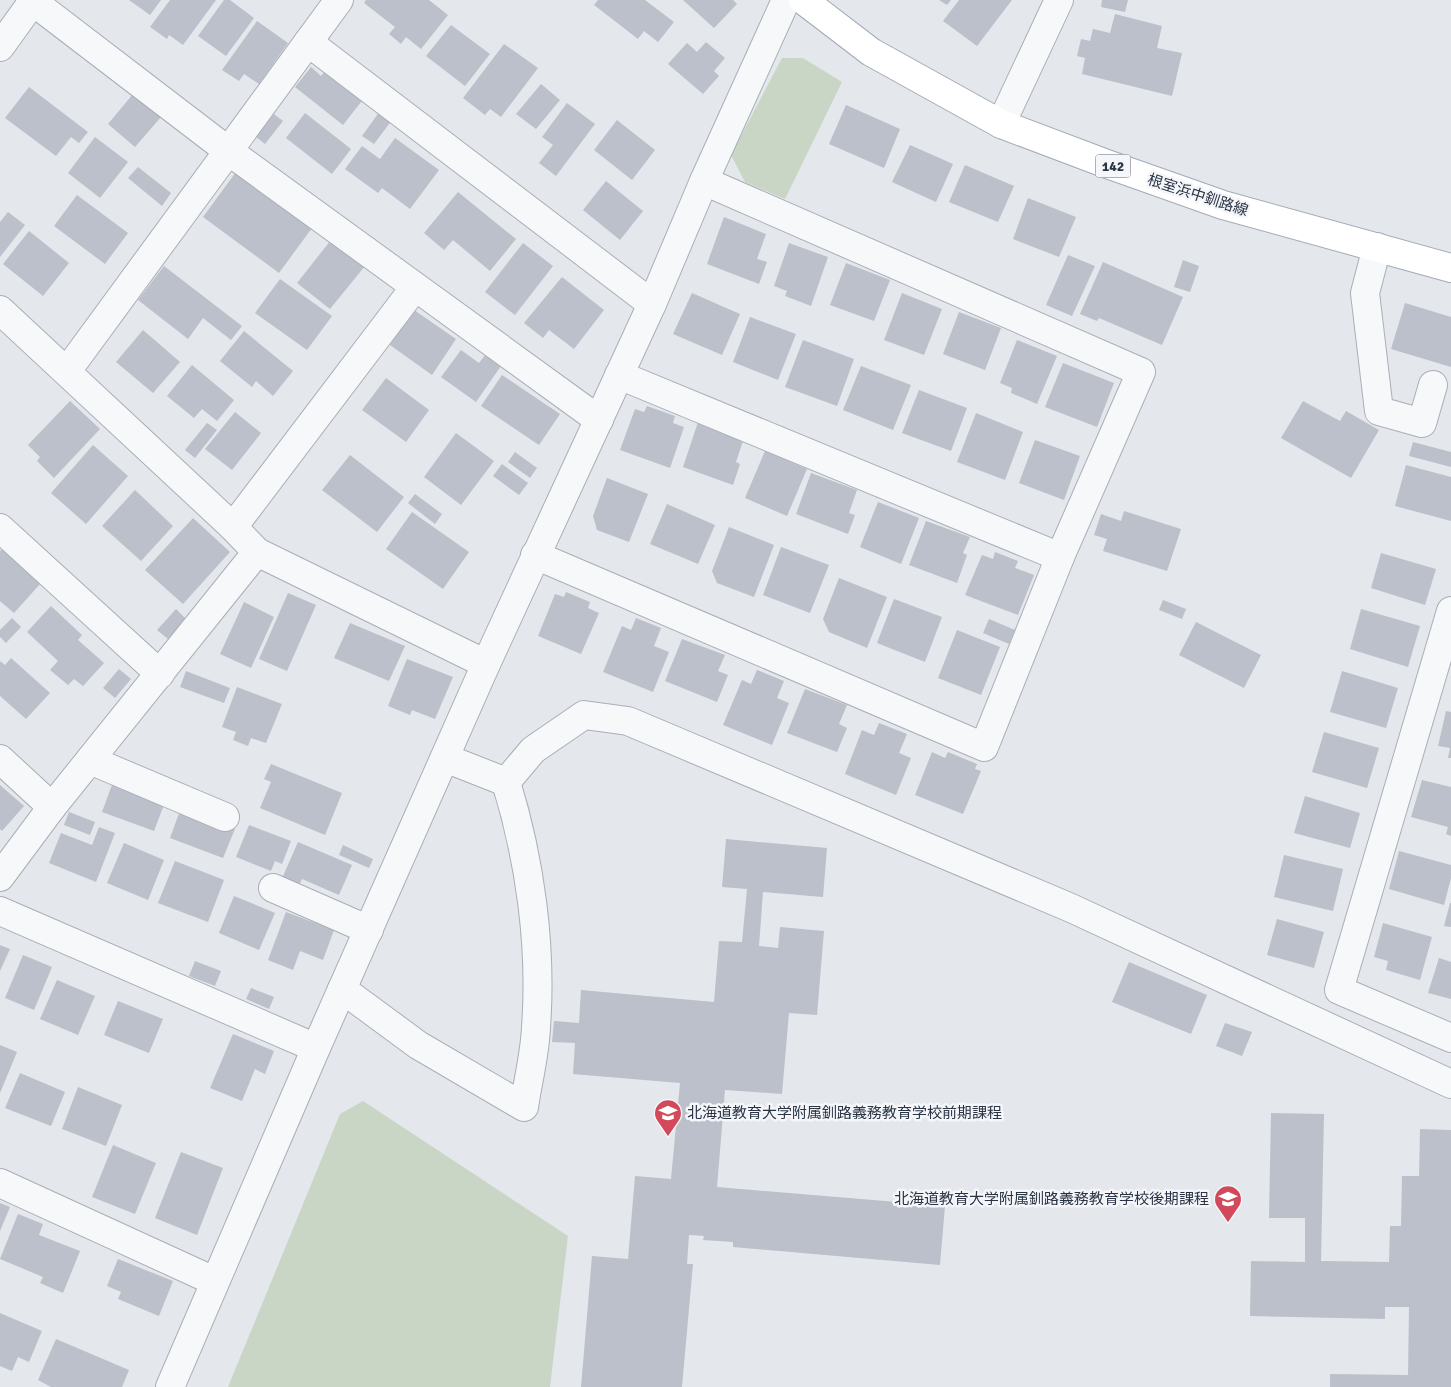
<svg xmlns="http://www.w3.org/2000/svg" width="1451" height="1387" font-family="Signika,'Noto Sans JP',sans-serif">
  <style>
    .green { fill: #c9d6c5 }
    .building { fill: #bbc0ca }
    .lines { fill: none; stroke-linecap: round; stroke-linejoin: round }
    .minor-casing { stroke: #a9aeb7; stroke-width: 30 }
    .major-casing { stroke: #a3abb8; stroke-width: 30 }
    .minor { stroke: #f7f8fa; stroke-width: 28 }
    .major { stroke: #fff; stroke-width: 28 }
    .labels { text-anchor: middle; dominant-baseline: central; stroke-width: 5; stroke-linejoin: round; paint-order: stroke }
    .shield { fill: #f4f6f9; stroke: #676e7b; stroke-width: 1 }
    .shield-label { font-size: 14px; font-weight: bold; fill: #2b3445 }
    .street-label { font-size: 15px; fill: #2b3445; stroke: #f4f6f9 }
    .poi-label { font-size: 15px; fill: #2b3445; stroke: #f4f6f9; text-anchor: start }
  </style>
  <rect width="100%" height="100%" fill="#e4e7ec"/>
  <g class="green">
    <polygon points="782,58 803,58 842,82 785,199 745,182 731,155"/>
    <polygon points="363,1101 568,1236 550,1387 228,1387 340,1114"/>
  </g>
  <g class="building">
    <polygon points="129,0 161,0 150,15"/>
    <polygon points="170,0 216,0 183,45 169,35 167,39 150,27"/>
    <polygon points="224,0 230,0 254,18 226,56 198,36"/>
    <polygon points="366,0 429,0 448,15 421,49 406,37 401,44 389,34 395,27 364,3"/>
    <polygon points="598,0 645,0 674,22 658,42 644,31 638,39 594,5"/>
    <polygon points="683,0 733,0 737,4 714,28"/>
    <polygon points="939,0 951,0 947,5"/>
    <polygon points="959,0 1012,0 977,46 943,21"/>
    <polygon points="1102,0 1128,0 1125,12 1101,7"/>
    <polygon points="1115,14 1162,26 1157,48 1182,53 1172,96 1082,74 1085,58 1077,56 1081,39 1090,41 1093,29 1110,33"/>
    <polygon points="257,21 288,43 259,84 244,74 239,81 222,70"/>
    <polygon points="451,25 490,54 465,86 426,56"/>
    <polygon points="706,42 725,58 714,71 719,76 703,94 668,64 687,43 697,52"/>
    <polygon points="504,44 538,68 501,117 490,109 485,115 463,98"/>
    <polygon points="311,67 321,76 327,68 365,97 343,125 295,87"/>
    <polygon points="541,84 560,100 536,129 516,114"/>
    <polygon points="29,87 88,132 79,143 71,137 56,156 5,118"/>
    <polygon points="133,94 161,117 135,147 108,124"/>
    <polygon points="567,103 595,124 556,176 539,163 553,145 542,137"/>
    <polygon points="846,105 900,129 884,168 829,144"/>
    <polygon points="380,111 392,120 374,144 362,136"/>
    <polygon points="305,113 351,149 332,174 286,138"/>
    <polygon points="274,114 283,121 265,144 256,137"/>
    <polygon points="617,120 655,150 632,180 594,150"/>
    <polygon points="95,137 128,162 100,198 68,173"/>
    <polygon points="395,138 439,170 410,209 382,188 378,193 345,169 362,146 380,159"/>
    <polygon points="910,145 953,164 936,202 892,182"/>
    <polygon points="965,165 1014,186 998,222 949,202"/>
    <polygon points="138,167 171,193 162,206 128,178"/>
    <polygon points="236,172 312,228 279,273 203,217"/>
    <polygon points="606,181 643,211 620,240 583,210"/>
    <polygon points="458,192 516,239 490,271 453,240 444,250 424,233"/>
    <polygon points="77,195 128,233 105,264 54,226"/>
    <polygon points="1028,198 1076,217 1059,257 1013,239"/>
    <polygon points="8,212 25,225 0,257 0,222"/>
    <polygon points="724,217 766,234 757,259 767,262 759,284 707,264"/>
    <polygon points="29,231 69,263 43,296 3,264"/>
    <polygon points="331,240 365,266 330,309 297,283"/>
    <polygon points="523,243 553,266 515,315 485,292"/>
    <polygon points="789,243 828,257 811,306 785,296 787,291 774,286"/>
    <polygon points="1068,255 1095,266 1072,316 1046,305"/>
    <polygon points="1183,260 1199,266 1190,292 1174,287"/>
    <polygon points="1103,262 1183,297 1162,345 1099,318 1097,321 1080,314"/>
    <polygon points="846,263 890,280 874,321 830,305"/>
    <polygon points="164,266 242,326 231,340 203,318 188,339 138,300"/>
    <polygon points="562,277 604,310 574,349 549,330 543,338 524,323"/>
    <polygon points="280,279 332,316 307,350 255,313"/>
    <polygon points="692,293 740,314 722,355 673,334"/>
    <polygon points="902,293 942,309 924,355 884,340"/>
    <polygon points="1405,303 1451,317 1451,367 1391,349"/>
    <polygon points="414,310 456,339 432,375 390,345"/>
    <polygon points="959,312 1001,328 985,370 943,354"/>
    <polygon points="750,317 796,334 778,380 733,362"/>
    <polygon points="143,330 180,362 153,393 116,362"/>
    <polygon points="244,331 293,371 273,396 256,381 252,387 220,361"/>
    <polygon points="803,340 854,359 837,406 785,387"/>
    <polygon points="1017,340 1057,356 1037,404 1011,393 1012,388 1000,383"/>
    <polygon points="461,350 479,363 485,355 501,366 476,402 441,377"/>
    <polygon points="1063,363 1114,383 1097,427 1045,407"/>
    <polygon points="192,365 234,400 217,421 202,409 194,418 167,396"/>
    <polygon points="861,366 911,385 893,430 843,410"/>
    <polygon points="502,375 560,414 539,445 481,406"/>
    <polygon points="386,378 429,410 406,442 362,410"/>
    <polygon points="919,390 967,408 951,451 902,433"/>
    <polygon points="70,401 100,429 54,478 37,461 40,457 28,445"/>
    <polygon points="1303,401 1340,421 1346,411 1379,430 1351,478 1281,438"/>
    <polygon points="647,406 675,416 673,423 684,427 670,468 620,450 635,409 644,412"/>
    <polygon points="235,412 261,433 232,470 205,449"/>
    <polygon points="976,413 1023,432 1005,480 957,462"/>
    <polygon points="698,422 744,438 736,462 740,464 733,485 683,467"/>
    <polygon points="207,423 217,430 195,458 185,450"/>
    <polygon points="456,433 494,461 461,505 424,477"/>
    <polygon points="1035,440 1080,456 1064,500 1019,483"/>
    <polygon points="1413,442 1451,452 1451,467 1409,456"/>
    <polygon points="93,445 128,476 86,524 51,493"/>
    <polygon points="765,451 807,469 787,516 745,498"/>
    <polygon points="515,452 537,468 530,478 508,462"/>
    <polygon points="350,455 404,497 377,532 322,490"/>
    <polygon points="502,464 528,483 519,495 493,476"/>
    <polygon points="1406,465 1451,477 1451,521 1395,506"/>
    <polygon points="811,473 857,490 849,513 855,515 848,534 796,514"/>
    <polygon points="607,478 648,494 629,542 597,530 593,516"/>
    <polygon points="135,490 173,526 141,561 102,526"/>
    <polygon points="415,494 442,514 435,524 408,503"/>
    <polygon points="878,502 919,518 901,564 860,547"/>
    <polygon points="667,504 715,525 698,564 650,544"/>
    <polygon points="1124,511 1181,529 1167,571 1103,551 1107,539 1094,535 1101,514 1121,521"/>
    <polygon points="412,512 469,552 443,589 386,549"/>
    <polygon points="193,518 230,552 183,604 145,570"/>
    <polygon points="926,521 970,537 963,553 967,555 957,583 909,565"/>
    <polygon points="729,527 774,545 754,597 717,583 712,571"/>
    <polygon points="781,547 829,565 810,613 763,595"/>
    <polygon points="3,548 41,583 14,613 0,601 0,551"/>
    <polygon points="995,552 1018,561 1015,568 1034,575 1018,615 965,595 982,555 993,559"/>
    <polygon points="1381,553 1436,569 1425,605 1371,588"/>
    <polygon points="839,578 887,597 867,648 829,632 823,619"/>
    <polygon points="566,592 590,602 588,608 599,613 581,654 538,636 555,594 564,597"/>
    <polygon points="288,593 316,605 287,671 259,659"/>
    <polygon points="894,599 942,617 925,662 877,643"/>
    <polygon points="1163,600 1186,609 1182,619 1159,610"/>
    <polygon points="244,602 274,617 251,668 220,654"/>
    <polygon points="51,606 82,635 78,640 104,663 83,686 74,679 68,685 50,670 58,661 27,632"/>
    <polygon points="176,609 186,619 168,639 157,630"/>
    <polygon points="1361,609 1420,626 1408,667 1350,649"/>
    <polygon points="12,618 21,627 6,643 0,637 0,630"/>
    <polygon points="636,618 661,628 654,646 669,652 653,692 603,672 622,626 631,630"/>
    <polygon points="989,619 1015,630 1009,644 983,633"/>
    <polygon points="1196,622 1261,655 1244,688 1179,655"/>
    <polygon points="350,623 405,646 389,681 334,658"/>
    <polygon points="957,630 1000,647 981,695 938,678"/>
    <polygon points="682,639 725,655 718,671 728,675 717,702 665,681"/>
    <polygon points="11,658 50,693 26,719 0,696 0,661 5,665"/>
    <polygon points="407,659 453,677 435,719 412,710 410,715 388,706"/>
    <polygon points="119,669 131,679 115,698 103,688"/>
    <polygon points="757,670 784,681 777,698 789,703 772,745 723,725 742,680 751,684"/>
    <polygon points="186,671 230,688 224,703 180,687"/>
    <polygon points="1342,671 1398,688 1386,728 1330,712"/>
    <polygon points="237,687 282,704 266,743 251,738 248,746 233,740 236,732 222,727"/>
    <polygon points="805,689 847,705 839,724 847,728 837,752 787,733"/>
    <polygon points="1446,711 1451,712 1451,758 1448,758 1450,748 1438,746"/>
    <polygon points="879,723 907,734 899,753 911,758 896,795 845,774 862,730 874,735"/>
    <polygon points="1324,732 1379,748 1367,788 1312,772"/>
    <polygon points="932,752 945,758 948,752 977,764 975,769 981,771 963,814 915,795"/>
    <polygon points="271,764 342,793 325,835 260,808 271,782 264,779"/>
    <polygon points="1422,780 1451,787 1451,836 1446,834 1448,827 1411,817"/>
    <polygon points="113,782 165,802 154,831 102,812"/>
    <polygon points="0,785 24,806 2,831 0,829"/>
    <polygon points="1305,796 1360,813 1350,848 1294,833"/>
    <polygon points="181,808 235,829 223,858 170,838"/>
    <polygon points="69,812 95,822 90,835 64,825"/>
    <polygon points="249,825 291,841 282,864 275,861 271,871 236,857"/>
    <polygon points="99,827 115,833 96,882 49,863 61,833 92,845"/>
    <polygon points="726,839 827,848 823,897 763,892 759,946 778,948 780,927 824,931 817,1015 789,1013 782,1094 725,1090 717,1187 945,1206 940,1265 733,1247 733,1242 703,1240 704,1236 689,1235 687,1264 693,1264 682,1387 581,1387 592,1256 628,1259 635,1176 671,1179 680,1083 573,1074 575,1043 552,1042 554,1021 579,1023 581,990 714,1002 719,941 742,942 747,889 722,887"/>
    <polygon points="298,842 352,865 339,895 302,879 297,890 280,883"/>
    <polygon points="124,843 164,860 148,900 107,883"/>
    <polygon points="343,845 373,859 369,868 339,855"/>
    <polygon points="1399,851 1451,865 1451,878 1444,905 1389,889"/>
    <polygon points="1284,855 1343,869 1333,911 1274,897"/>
    <polygon points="175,861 224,880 208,922 158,903"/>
    <polygon points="234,896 275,913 259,950 219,933"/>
    <polygon points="1450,903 1451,903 1451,927 1444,926"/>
    <polygon points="286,912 334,930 323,960 300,951 293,970 268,960"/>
    <polygon points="1277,919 1324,932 1314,968 1267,955"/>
    <polygon points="1383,923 1432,937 1420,980 1386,970 1388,961 1374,957"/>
    <polygon points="0,945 10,949 0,971"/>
    <polygon points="23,955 52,967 34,1010 5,998"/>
    <polygon points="1439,958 1451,962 1451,999 1428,993"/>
    <polygon points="195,961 221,971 215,986 189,976"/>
    <polygon points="1129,962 1207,995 1191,1034 1112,1002"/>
    <polygon points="57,980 95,996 78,1035 40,1019"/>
    <polygon points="251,988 274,997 269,1009 246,999"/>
    <polygon points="118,1001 163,1019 149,1053 104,1035"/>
    <polygon points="1225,1023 1252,1032 1242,1056 1216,1046"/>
    <polygon points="233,1034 274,1051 265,1074 255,1069 242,1101 210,1088"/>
    <polygon points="0,1045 17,1052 0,1093"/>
    <polygon points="20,1073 65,1092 51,1126 5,1108"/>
    <polygon points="78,1087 122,1105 106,1146 62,1129"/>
    <polygon points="1271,1113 1324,1114 1321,1261 1389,1262 1390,1226 1401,1226 1402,1176 1419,1176 1420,1129 1451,1130 1451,1387 1330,1387 1330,1374 1408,1375 1409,1307 1385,1307 1385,1319 1250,1316 1251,1261 1305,1262 1305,1218 1269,1218"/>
    <polygon points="113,1145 156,1163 135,1214 92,1197"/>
    <polygon points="181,1152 223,1168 197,1235 155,1218"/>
    <polygon points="0,1203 10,1207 0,1231"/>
    <polygon points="18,1214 43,1224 39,1235 80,1251 63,1293 40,1283 43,1277 0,1259"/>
    <polygon points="118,1259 173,1281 159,1316 118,1299 121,1292 107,1286"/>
    <polygon points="0,1313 42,1331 29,1362 18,1357 12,1371 0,1366"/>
    <polygon points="56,1339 129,1370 122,1387 51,1387 38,1380"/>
  </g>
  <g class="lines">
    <g class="minor-casing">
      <g id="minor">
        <polyline points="31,0 227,150 599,420"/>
        <polyline points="308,42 652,304"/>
        <polyline points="0,47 33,1"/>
        <polyline points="1001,124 1059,0"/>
        <polyline points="1377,247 1365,293 1379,411 1422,423 1433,385"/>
        <polyline points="0,310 233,527 257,552 486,664"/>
        <polyline points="67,371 339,0"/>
        <polyline points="619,375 1060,557"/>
        <polyline points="233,527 415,287"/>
        <polyline points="0,528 160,674"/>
        <polyline points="535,555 984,747 1060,557 1141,372 704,181"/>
        <polyline points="1451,611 1339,990 1451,1038"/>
        <polyline points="445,758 506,782 533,750 584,715 628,721 1071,908 1451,1084"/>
        <polyline points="0,759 52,807"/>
        <polyline points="90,760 225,817"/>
        <polyline points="0,877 52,807 257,552"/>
        <polyline points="273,888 369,930"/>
        <polyline points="0,911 316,1048"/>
        <path d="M342,989L418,1045L524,1107C528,1080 535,1054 536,1027C542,946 530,860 506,782"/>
        <polyline points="0,1183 214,1281"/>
        <polyline points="170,1387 316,1048 486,664 652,304 704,181 786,0"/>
      </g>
    </g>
    <g class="major-casing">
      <polyline id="major" points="803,0 871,52 1001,124 1107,164 1223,205 1451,268"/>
    </g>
    <use href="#minor" class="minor"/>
    <use href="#major" class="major"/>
  </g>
  <defs>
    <g id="school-pin" transform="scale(1.4375)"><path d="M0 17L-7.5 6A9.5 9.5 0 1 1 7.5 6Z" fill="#d1495b" stroke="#f4f6f9"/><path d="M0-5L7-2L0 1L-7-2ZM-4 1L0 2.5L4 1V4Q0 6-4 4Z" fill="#fff"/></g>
  </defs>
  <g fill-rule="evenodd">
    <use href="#school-pin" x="668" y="1113"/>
    <use href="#school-pin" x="1228" y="1199"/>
  </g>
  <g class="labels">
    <rect class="shield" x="1095.5" y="154.5" width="35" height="23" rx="4"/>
    <g class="shield-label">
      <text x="1113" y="166">142</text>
    </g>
    <g class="street-label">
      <text transform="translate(1198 195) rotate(18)">根室浜中釧路線</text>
    </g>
    <g class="poi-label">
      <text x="687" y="1113">北海道教育大学附属釧路義務教育学校前期課程</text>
      <text x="1209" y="1199" text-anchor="end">北海道教育大学附属釧路義務教育学校後期課程</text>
    </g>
  </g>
</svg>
